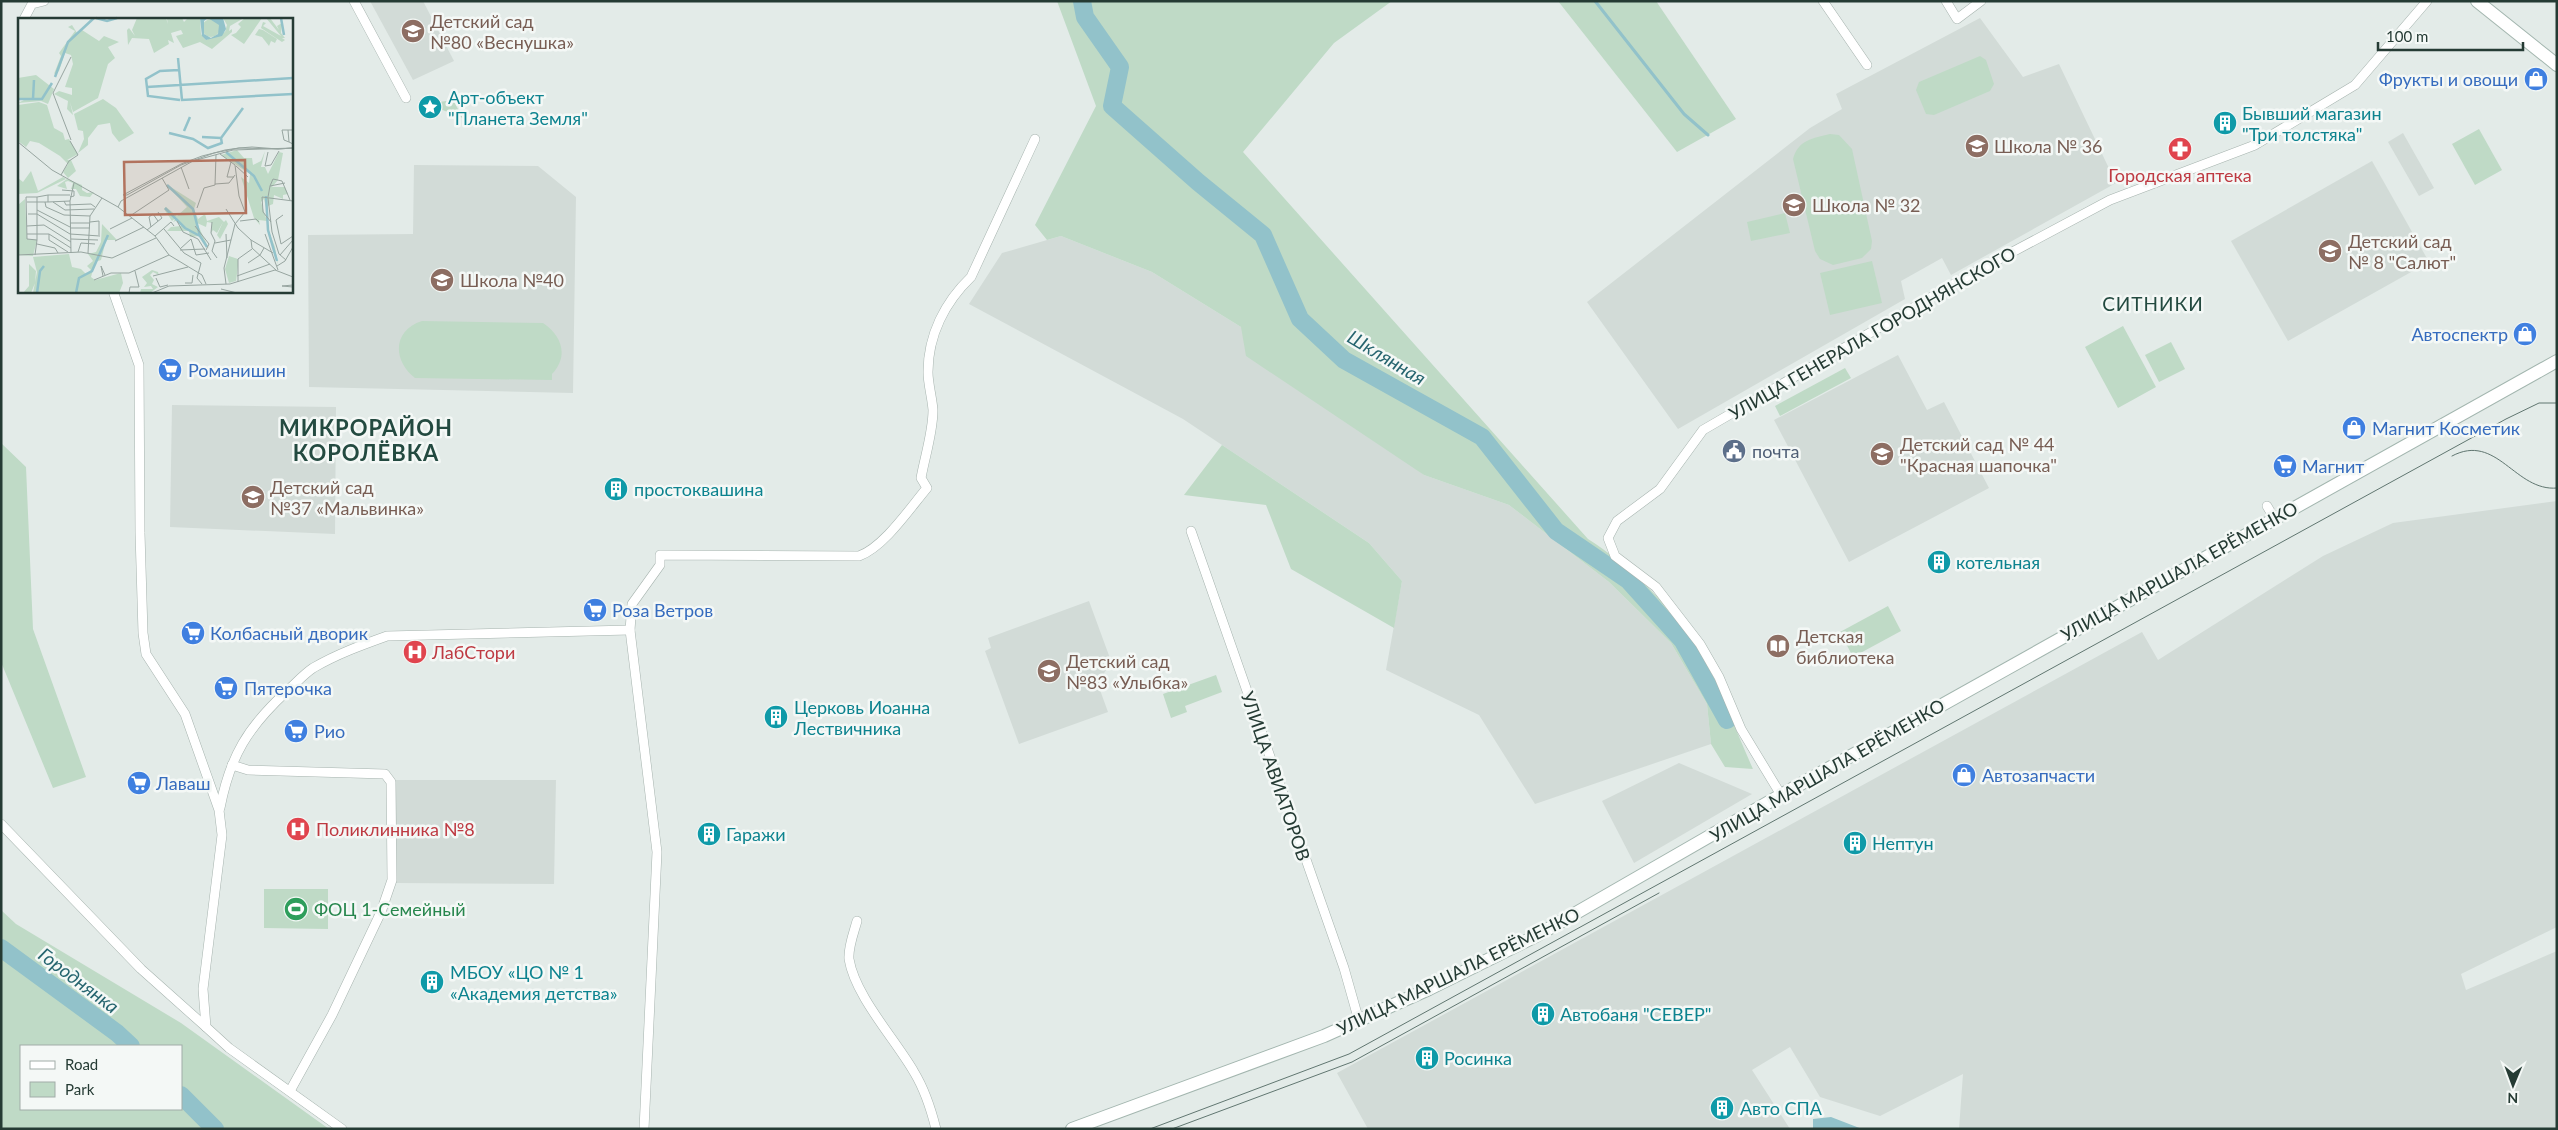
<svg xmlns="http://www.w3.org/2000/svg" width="2558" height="1130" font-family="Lato,sans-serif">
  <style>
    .built { fill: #d2dbd7 }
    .green { fill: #bfdac6; fill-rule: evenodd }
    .water { fill: #92c2ca }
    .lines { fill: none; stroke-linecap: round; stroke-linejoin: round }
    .stream { stroke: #92c2ca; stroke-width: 3 }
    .river { stroke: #92c2ca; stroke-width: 18 }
    .street-casing { stroke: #a6b3ae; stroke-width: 10 }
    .secondary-casing { stroke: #a3b6af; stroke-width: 14 }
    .street { stroke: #fff; stroke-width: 9 }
    .secondary { stroke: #fff; stroke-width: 12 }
    .tram { stroke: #607670; stroke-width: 1 }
    .labels { text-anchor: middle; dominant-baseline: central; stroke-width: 5; stroke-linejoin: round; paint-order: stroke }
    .education-label { font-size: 18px; fill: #785e54; stroke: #f4f8f6; text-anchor: start }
    .shop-label { font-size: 18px; fill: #366cbe; stroke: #f4f8f6; text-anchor: start }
    .culture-label { font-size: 18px; fill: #0d838f; stroke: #f4f8f6; text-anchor: start }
    .health-label { font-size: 18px; fill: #be3a42; stroke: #f4f8f6; text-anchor: start }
    .street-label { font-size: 18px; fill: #253b34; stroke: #f4f8f6 }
    .service-label { font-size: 18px; fill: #4e5e75; stroke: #f4f8f6; text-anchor: start }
    .leisure-label { font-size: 18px; fill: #27864d; stroke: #f4f8f6; text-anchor: start }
    .neighbourhood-label { font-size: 19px; letter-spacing: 1px; fill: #234a40; stroke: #f4f8f6 }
    .water-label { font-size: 19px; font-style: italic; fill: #26656f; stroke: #f4f8f6 }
    .district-label { font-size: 22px; font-weight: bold; letter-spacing: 1px; fill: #234a40; stroke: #f4f8f6 }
    .inset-river { fill: none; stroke: #92c2ca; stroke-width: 2.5 }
    .inset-road { fill: none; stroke: #97a5a0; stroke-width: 1 }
    .view { fill: #b2735e; fill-opacity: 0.15; stroke: #b2735e; stroke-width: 2.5 }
    .inset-edge { fill: none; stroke: #253b34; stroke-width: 2.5 }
  </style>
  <rect width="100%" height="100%" fill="#e3ebe8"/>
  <g class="built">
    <polygon points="370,1 423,1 454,61 413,80"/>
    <polygon points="1980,18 2023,77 2059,64 2116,183 1951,275 1942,258 1901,281 1905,299 1678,429 1587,302 1810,128 1842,109 1836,94"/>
    <polygon points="2403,133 2434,188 2419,196 2388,142"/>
    <polygon points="2372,161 2429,262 2288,341 2231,241"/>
    <polygon points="414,165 538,166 576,197 573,393 309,387 308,235 413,234"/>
    <polygon points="1061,236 1152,272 1241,327 1424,475 1509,505 1609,582 1671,643 1707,704 1711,744 1535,804 1479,715 1386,670 1402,581 1369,543 1183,419 969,304 1002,253"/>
    <polygon points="1898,355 1927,410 1944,402 1989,488 1849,562 1774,420"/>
    <polygon points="172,405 336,407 335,534 170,527"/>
    <polygon points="2557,501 2557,927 2461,974 2466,990 2557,951 2557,1129 1959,1129 1963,1074 1880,1116 1820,1097 1790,1047 1752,1070 1790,1129 1368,1129 1337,1073 2142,632 2158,660 2323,556 2393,523"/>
    <polygon points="1089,601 1111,661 1102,677 1100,690 1108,712 1019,744 985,651 991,648 988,638"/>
    <polygon points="1679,763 1752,794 1634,863 1602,801"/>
    <polygon points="394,780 556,780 554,884 396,883"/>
  </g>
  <g class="green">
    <path d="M1057,1H1392L1334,43L1243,152L1588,539C1629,565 1674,609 1700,651C1720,685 1736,732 1753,769L1725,767L1711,744L1707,704L1671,643L1609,582L1509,505L1424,475L1246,356L1241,327L1152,272L1061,236L1047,240L1035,225L1096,106Z"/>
    <polygon points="1558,1 1656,1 1736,119 1677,152"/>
    <polygon points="1980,56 1986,60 1994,84 1990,91 1934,115 1926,114 1916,90 1919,82"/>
    <polygon points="453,100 463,118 440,109 439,102"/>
    <polygon points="2479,129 2502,170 2475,185 2452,144"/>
    <path d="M1830,134L1839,135L1852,149L1872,241L1871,249L1862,258L1833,265L1820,259L1815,251L1793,159C1798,140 1813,138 1830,134Z"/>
    <polygon points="1785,213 1790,233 1751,241 1747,222"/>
    <polygon points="1872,261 1882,303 1830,315 1820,273"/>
    <path d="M422,321L543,323C562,336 569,356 552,374V380L415,378C392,360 393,330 422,321Z"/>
    <polygon points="2123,326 2156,387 2118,408 2085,347"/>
    <polygon points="2171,342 2185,369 2159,382 2145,355"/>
    <polygon points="1845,368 1851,378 1780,416 1775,406"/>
    <polygon points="1,443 26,467 33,629 86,777 53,788 1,662"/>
    <polygon points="1222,445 1369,543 1402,581 1394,628 1291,569 1266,505 1184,495"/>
    <polygon points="1888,606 1901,631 1853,657 1840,632"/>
    <polygon points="1216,675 1222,692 1185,706 1187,712 1171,718 1163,694"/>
    <polygon points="264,889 328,889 328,929 264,928"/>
    <path d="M1,910L16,924L181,1023L329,1129H1ZM21,1046H181V1109H21Z"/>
  </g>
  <polygon class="water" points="1831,1117 1862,1129 1813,1129 1813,1119"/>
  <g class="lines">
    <polyline class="stream" points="1595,1 1684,114 1708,135"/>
    <g class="river">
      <polyline points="1082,1 1085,17 1120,67 1112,106 1198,182 1263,235 1300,319 1344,360 1482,437 1556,531 1628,580 1683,641 1727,720"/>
      <polyline points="1,948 117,1033 131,1046"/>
      <polyline points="181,1095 215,1129"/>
    </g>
    <g class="street-casing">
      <g id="street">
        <polyline points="354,1 406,98"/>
        <polyline points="1823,1 1867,65"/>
        <polyline points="1946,1 1957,19 1981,1"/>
        <polyline points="24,19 32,4 44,1"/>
        <polyline points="113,291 139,365 140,533 143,633 146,654 185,714 219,810 222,835 203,989 206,1027 229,1048 342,1129"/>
        <polyline points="2267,506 2274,518"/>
        <polyline points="1191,531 1344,968 1359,1021"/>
        <polyline points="232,765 248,770 385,774 391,782 392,880 381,912 332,1015 290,1091"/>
        <polyline points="1781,795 1741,729 1719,677 1700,644 1656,587 1615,556 1608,538 1617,521 1660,489 1703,430 1973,273 2110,200 2255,145 2355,85 2427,1"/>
        <path d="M220,808C230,756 248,727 287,691C295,684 304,674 313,668C337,654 362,645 387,636L630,630"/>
        <polyline points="1,824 141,969 206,1027"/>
        <path d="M857,921C854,932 848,947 849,959C855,996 895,1039 914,1072C925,1090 931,1109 936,1129"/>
        <path d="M644,1129L657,852L630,630L632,604L660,565V555L859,556C884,547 910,508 927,488L921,478C925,456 933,432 933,410C932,397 928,384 928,372C928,335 945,302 971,277L1035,139"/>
      </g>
    </g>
    <g class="secondary-casing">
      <g id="secondary">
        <polyline points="2477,1 2557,65"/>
        <polyline points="1072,1129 1324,1036 1429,989 1536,936 1781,795 2557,361"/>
      </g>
    </g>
    <use href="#street" class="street"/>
    <use href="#secondary" class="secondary"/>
    <g class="tram">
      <path d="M2452,456C2497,432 2515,492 2557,488"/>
      <polyline points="1150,1129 1349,1054 2506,419 2539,403 2557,403"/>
      <polyline points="1172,1129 1352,1062 1659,893"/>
    </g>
  </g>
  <defs>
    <g id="school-disc" transform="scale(1.25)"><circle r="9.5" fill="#8d6e63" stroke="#f4f8f6"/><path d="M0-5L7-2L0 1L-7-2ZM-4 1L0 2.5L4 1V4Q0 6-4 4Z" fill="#fff"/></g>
    <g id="shop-disc" transform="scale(1.25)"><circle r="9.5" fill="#3f7fe0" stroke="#f4f8f6"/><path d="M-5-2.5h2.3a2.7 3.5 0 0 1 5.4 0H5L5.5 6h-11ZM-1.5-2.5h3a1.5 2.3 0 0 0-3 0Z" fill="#fff"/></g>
    <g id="sight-disc" transform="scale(1.25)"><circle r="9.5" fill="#0f9aa8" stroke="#f4f8f6"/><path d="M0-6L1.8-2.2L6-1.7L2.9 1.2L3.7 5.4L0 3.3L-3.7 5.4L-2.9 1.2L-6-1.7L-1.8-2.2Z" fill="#fff"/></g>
    <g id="building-disc" transform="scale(1.25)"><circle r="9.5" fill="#0f9aa8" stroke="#f4f8f6"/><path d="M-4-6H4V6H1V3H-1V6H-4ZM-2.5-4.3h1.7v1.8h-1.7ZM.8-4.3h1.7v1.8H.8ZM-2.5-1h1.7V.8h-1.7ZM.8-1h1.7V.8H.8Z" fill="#fff"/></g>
    <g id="pharmacy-disc" transform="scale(1.25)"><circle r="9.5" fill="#e0444e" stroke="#f4f8f6"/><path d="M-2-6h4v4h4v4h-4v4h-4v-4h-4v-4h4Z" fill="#fff"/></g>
    <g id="supermarket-disc" transform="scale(1.25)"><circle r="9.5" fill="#3f7fe0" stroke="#f4f8f6"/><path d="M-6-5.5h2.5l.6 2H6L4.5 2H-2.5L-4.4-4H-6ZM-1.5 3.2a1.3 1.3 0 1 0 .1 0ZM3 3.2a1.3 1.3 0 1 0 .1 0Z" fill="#fff"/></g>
    <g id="civic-disc" transform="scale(1.25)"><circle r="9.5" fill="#5c6f8a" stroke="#f4f8f6"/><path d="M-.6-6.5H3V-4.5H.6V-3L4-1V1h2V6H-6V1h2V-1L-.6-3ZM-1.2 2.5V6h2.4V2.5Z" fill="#fff"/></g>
    <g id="library-disc" transform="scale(1.25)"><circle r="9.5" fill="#8d6e63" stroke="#f4f8f6"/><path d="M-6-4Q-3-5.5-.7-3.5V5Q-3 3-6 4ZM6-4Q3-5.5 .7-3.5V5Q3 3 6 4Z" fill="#fff"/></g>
    <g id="hospital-disc" transform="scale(1.25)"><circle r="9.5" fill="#e0444e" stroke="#f4f8f6"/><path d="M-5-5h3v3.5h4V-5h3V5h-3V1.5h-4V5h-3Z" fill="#fff"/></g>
    <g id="stadium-disc" transform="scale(1.25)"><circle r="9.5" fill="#2e9e5b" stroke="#f4f8f6"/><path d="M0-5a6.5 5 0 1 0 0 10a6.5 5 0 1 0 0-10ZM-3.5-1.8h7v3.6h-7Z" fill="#fff"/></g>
  </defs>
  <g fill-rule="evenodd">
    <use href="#school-disc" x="413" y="31"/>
    <use href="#shop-disc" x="2536" y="79"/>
    <use href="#sight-disc" x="430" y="107"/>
    <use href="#building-disc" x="2225" y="123"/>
    <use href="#school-disc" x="1977" y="146"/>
    <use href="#pharmacy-disc" x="2180" y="149"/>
    <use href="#school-disc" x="1794" y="205"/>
    <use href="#school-disc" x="2330" y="251"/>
    <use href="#school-disc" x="442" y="280"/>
    <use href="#shop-disc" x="2525" y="334"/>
    <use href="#supermarket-disc" x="170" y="370"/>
    <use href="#shop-disc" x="2354" y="428"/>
    <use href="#civic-disc" x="1734" y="451"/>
    <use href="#school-disc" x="1882" y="454"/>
    <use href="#supermarket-disc" x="2285" y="466"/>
    <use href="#building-disc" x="616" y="489"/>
    <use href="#school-disc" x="253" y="497"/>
    <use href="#building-disc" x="1939" y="562"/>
    <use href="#supermarket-disc" x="595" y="610"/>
    <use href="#supermarket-disc" x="193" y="633"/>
    <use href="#library-disc" x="1778" y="646"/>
    <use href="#hospital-disc" x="415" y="652"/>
    <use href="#school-disc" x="1049" y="671"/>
    <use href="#supermarket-disc" x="226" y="688"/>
    <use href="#building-disc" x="776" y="717"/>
    <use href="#supermarket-disc" x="296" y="731"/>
    <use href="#shop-disc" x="1964" y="775"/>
    <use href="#supermarket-disc" x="139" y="783"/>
    <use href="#hospital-disc" x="298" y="829"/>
    <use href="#building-disc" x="709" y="834"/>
    <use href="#building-disc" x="1855" y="843"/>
    <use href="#stadium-disc" x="296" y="909"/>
    <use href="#building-disc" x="432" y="982"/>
    <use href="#building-disc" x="1543" y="1014"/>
    <use href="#building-disc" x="1427" y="1058"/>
    <use href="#building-disc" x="1722" y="1108"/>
  </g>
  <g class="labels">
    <g class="education-label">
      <text x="430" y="21">Детский сад<tspan x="430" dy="21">№80 «Веснушка»</tspan></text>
      <text x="1994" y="146">Школа № 36</text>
      <text x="1812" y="205">Школа № 32</text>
      <text x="2348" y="241">Детский сад<tspan x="2348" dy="21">№ 8 "Салют"</tspan></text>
      <text x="460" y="280">Школа №40</text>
      <text x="1900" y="444">Детский сад № 44<tspan x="1900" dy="21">"Красная шапочка"</tspan></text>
      <text x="270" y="487">Детский сад<tspan x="270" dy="21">№37 «Мальвинка»</tspan></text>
      <text x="1796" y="636">Детская<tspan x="1796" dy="21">библиотека</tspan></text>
      <text x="1066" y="661">Детский сад<tspan x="1066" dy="21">№83 «Улыбка»</tspan></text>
    </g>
    <g class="shop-label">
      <text x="2518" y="79" text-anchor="end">Фрукты и овощи</text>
      <text x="2508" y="334" text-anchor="end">Автоспектр</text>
      <text x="188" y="370">Романишин</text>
      <text x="2372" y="428">Магнит Косметик</text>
      <text x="2302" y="466">Магнит</text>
      <text x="612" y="610">Роза Ветров</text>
      <text x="210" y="633">Колбасный дворик</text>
      <text x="244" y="688">Пятерочка</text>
      <text x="314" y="731">Рио</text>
      <text x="1982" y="775">Автозапчасти</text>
      <text x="156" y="783">Лаваш</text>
    </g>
    <g class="culture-label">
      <text x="448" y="97">Арт-объект<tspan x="448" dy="21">"Планета Земля"</tspan></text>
      <text x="2242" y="113">Бывший магазин<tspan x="2242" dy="21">"Три толстяка"</tspan></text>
      <text x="634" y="489">простоквашина</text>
      <text x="1956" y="562">котельная</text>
      <text x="794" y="707">Церковь Иоанна<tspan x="794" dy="21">Лествичника</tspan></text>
      <text x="726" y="834">Гаражи</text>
      <text x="1872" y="843">Нептун</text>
      <text x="450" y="972">МБОУ «ЦО № 1<tspan x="450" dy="21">«Академия детства»</tspan></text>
      <text x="1560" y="1014">Автобаня "СЕВЕР"</text>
      <text x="1444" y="1058">Росинка</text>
      <text x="1740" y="1108">Авто СПА</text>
    </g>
    <g class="health-label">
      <text x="2180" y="175" text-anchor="middle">Городская аптека</text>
      <text x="432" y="652">ЛабСтори</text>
      <text x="316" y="829">Поликлинника №8</text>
    </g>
    <g class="street-label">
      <text transform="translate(1872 333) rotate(-30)">УЛИЦА ГЕНЕРАЛА ГОРОДНЯНСКОГО</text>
      <text transform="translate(2179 571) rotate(-29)">УЛИЦА МАРШАЛА ЕРЁМЕНКО</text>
      <text transform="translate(1827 770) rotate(-30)">УЛИЦА МАРШАЛА ЕРЁМЕНКО</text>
      <text transform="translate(1276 776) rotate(71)">УЛИЦА АВИАТОРОВ</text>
      <text transform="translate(1458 971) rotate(-26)">УЛИЦА МАРШАЛА ЕРЁМЕНКО</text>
    </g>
    <g class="service-label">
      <text x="1752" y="451">почта</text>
    </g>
    <g class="leisure-label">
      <text x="314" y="909">ФОЦ 1-Семейный</text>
    </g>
    <g class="neighbourhood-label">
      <text x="2153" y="303">СИТНИКИ</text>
    </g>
    <g class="water-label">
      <text transform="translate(1387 357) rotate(31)">Шклянная</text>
      <text transform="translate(79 980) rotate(37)">Городнянка</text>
    </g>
    <g class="district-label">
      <text x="366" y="427">МИКРОРАЙОН<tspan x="366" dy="25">КОРОЛЁВКА</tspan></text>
    </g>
  </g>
  <g transform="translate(18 18)">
    <rect width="275" height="275" fill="#e3ebe8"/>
    <path d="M119,0H148L150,6L149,1L153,0H164L166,4L170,0H182L183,16L188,22L207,14L209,7L205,0H226L212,8L211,13L214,11V14L194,31L182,24L165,30L158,18L165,16L163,12L153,15L156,25L150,22L151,26L136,35L131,21L114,20L110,27L109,12L111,10L117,18L114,12ZM227,0H244L226,26L213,17L218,15L223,9L220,6ZM248,0H252L261,12L259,8L264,5L263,15L267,20H264L267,22L264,24L243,10L245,4L248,5L245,8L263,18ZM184 10a9 9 0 1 1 18 0a9 9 0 1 1-18 0ZM54,7L59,15L64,12L81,23L86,18L101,24L90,29L97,40L90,46L80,80L55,94L52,84L55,97L49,91L50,83L36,76L41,73L54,77V70L47,69L55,46L53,37L47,35L41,53L36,56L43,38L41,35L57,13L50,9ZM241,11L245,12L259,21L257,25L253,23L251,28L244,19L237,17ZM18,57L36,71L30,86L23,83L0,85L8,81L0,80V60ZM85,81L98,90L116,115L101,124L94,115L92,105L80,107L70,120V127L60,135L66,121L65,113L60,112L56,96ZM21,84L29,87L36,110L45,115L47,122L51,121L60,136L49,142H53L58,153L50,160L45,154L50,146L42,138L21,125L12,123L8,129L0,123V87ZM219,132L226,140H234L235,147L243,143L247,133L243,149H247L250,156L261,134L265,135L260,162L254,169H267L270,176L265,177V181L256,177L255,186L250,188V211L257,229L260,247L249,210L250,198L246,181L243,184L249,203L241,202L242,207L236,200L223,159L231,165L232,156L203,137ZM13,153L20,173L45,159L48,161L19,175L0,176V160L5,164ZM49,161L64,167V172L69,175L76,174L72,179L62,178L58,171H53L55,165L50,163L47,164L49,171L39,168ZM148,166L178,185L176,191L180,201L187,196L189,203L201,199L206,204L208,202L210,206L202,221L199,217L205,204L199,215L195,212L193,215L194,205L189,204L188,209L179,205L191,231L181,218L172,219L171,213H149L153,209L163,208L160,202L155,204L159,199L154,203L146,191L148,189L159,198L169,189ZM7,181L9,221L19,222L15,238L0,237V187ZM84,206L99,222H88L83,242L77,244L73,259L77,262L103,255L105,265L101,275H15L19,254L15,239L51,236L54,249L63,251L68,256L73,252L69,248L75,243L70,236L78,234L83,224ZM211,238L220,241V248L218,263L211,265L207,251ZM11,246L18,253L17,265L13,275H5L11,268ZM134,252L140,254L141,257L135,254L132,257L136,262L134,266L140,269L132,275H122L123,271H135L133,268L126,269L129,265L124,259Z" fill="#bfdac6"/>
    <path d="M182,0H205L208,11L204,18L188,22L184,18ZM190,0L201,7L200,16L193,20L186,16V3Z" fill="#92c2ca" fill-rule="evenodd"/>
    <path class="inset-river" d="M78,0L89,3L99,0M263,0L266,17M160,40L164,82L275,76M161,52L142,53L128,61L130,78L162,82M37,59L50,24L76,0M129,69L275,60M0,81H24L34,65M15,81L16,62M166,113L172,99M151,115L175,121L190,130L204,125M184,119L203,120M204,126L203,120L225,90M208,134L236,158L244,173M149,167L175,191L182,218L189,229M248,178L250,212L259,243M147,190L167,210L182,218M19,275L22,253L26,248M58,275L61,260L74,253L90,217"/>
    <path class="inset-road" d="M53,39L35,75L53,122M270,112L271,124L275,126M0,124L34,152L100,189L137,218L151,237L184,257L188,266M271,124L266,122L264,112H275M275,130L260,131L234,129L221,130L207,132L196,135L184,138L163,146L105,177H109L163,147L196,135L221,130L260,131L275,130M250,134L247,148L253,147L261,133M202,136L217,147L221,178L227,194L217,206M213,144L209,159H216M218,148L230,159M163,149L171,171M43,157L51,143L60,137L52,123M197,166L211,165L217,157M252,168L255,161L264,163L272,182M44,172L56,173V178L52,179M30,177H52M250,179L252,168L267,165M250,180L254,214L261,236L268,242M46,183L48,187L73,186L77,189M9,184H30V177L19,179M27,184L28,189L46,197L72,198M30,184L52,183M35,184L47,192L76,191M100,189L103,183L175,143L215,132L275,130M179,190L186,170L197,167L198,137M208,191L220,210L233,222L234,230L258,252M19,192L52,209M10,196H19L52,216L82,218M265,197L258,202L263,226L275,218M112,198L151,172L144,160M159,203L165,214L180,221L193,242M222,203L238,201L241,204M72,204L81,203V217M194,204L193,215L197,223L194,233L199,240M253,204L245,194L244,179L275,183M52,205H72M9,208L26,207L53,224M177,208L191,226L188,232M133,209L131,199L135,196L140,203M52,210H72M92,211L114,200M146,211L166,235L183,245M129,212L144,200L140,194M9,216H31L53,230M31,216V222L50,234M208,216L209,240M247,216L260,252M137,218L153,204L156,208M53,221L80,222M233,222L255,235M97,223L126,209M197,225L213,222M19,226L37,230L40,235M162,231L173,221L178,237L191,235M162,232L187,231M60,234L63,225L77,226M53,235L52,183L56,165M70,235L72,198L84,180M0,237L63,234L94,240L138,220M17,237L19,222L9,221L8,179H19V222M262,237L275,222M183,245L179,260L184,266M230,245L242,237L246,230M259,248L267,243L275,229M85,258L83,248L87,257M135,258L170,249M219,258L252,246M138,260L142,269L150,267M76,262L93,255H111L151,237M220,264V241L234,231M167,265H174L175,257M208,266L206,250L217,206M275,267L264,268L275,269M203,271L219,275M111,275L112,269H121L117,253M134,275L151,268L212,266L257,252L275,259"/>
    <path class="view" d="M227,142L228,195L107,197L106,144Z"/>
    <rect width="275" height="275" class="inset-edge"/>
  </g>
  <rect width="2558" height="1130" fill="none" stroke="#253b34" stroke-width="5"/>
  <rect x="20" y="1045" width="162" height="65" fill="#f4f8f6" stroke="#a1aca8"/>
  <rect x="30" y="1061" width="25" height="8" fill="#ffffff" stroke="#a1aca8"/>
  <text x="65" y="1070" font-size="15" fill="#253b34">Road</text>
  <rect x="30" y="1082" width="25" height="15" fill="#bfdac6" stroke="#a1aca8"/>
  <text x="65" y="1095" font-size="15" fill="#253b34">Park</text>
  <g transform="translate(2513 1085) rotate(181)" stroke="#f4f8f6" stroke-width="4" paint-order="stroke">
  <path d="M0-4L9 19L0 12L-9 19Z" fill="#253b34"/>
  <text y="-8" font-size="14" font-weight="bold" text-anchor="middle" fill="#253b34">N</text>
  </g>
  <path d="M2378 42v8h145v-8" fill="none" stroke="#253b34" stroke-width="2.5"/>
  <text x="2386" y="42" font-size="15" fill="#253b34" stroke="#f4f8f6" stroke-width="4" paint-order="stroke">100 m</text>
</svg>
